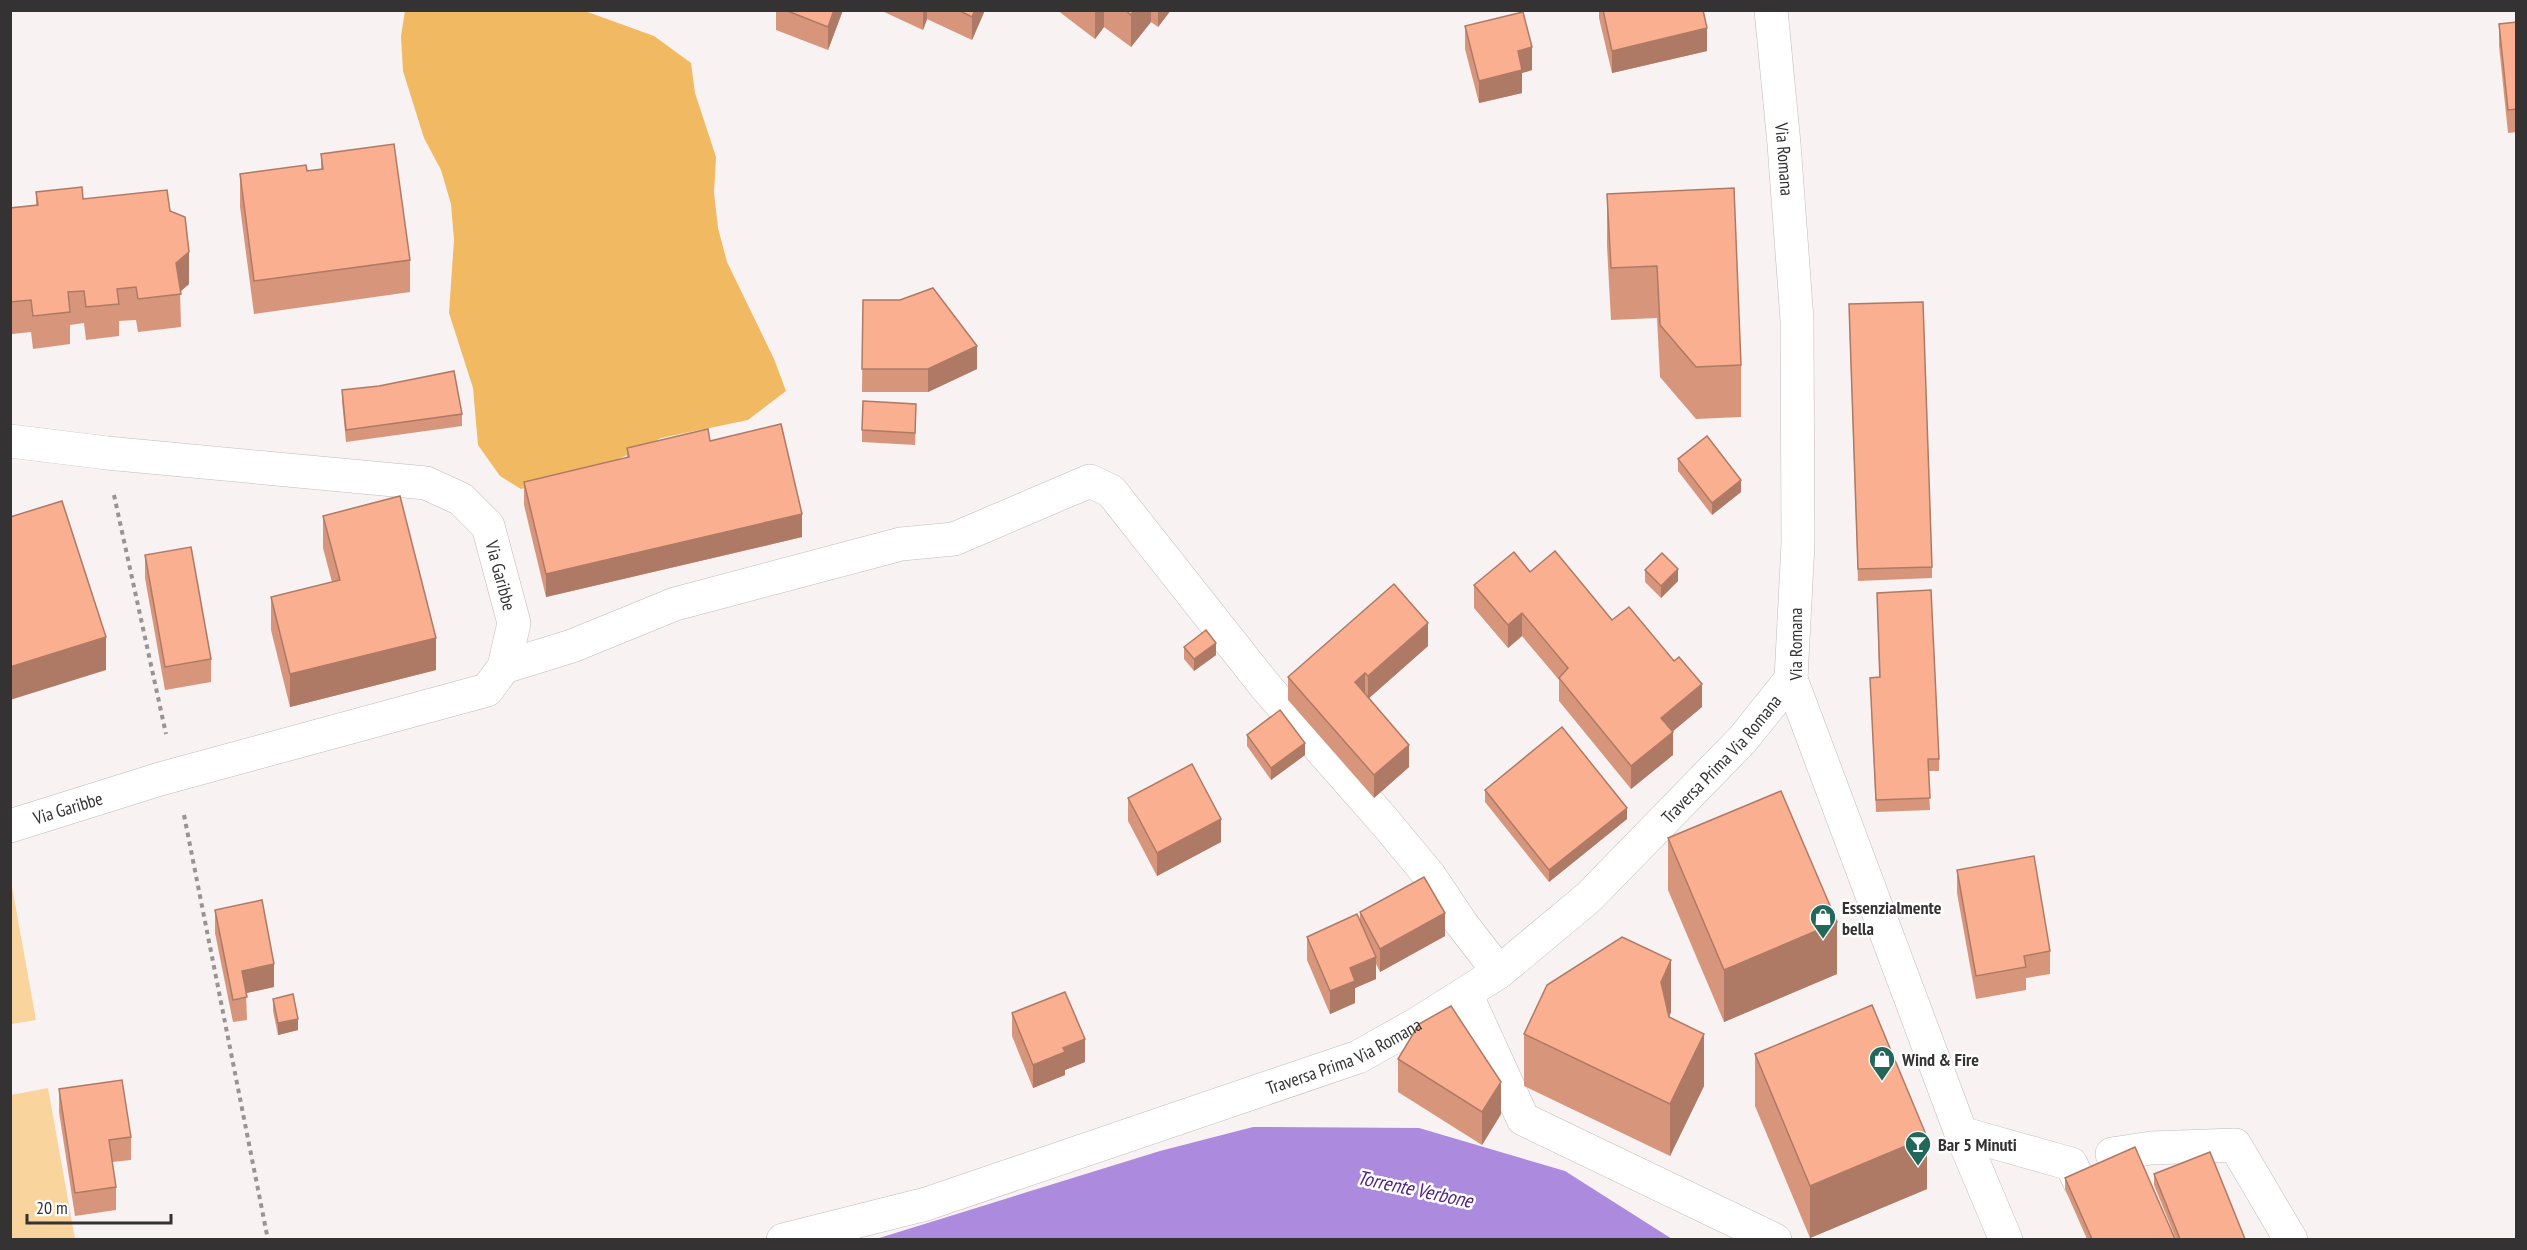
<svg xmlns="http://www.w3.org/2000/svg" width="2527" height="1250" font-family="'PT Sans Narrow',sans-serif">
  <style>
    .green { fill: #f9d49d }
    .forest { fill: #f1ba62 }
    .water { fill: #ac8add }
    .lines { fill: none; stroke-linecap: round; stroke-linejoin: round }
    .minor-casing { stroke: #c1bbbc; stroke-width: 34 }
    .path { stroke: #989494; stroke-width: 4; stroke-dasharray: 4.5 4.5; stroke-linecap: butt }
    .minor { stroke: #fff; stroke-width: 33 }
    .wall { fill: #d7967c }
    .shaded-wall { fill: #af7a65 }
    .building { fill: #faaf90; stroke: #af7a65; stroke-width: 1.5 }
    .labels { text-anchor: middle; dominant-baseline: central; stroke-width: 5; stroke-linejoin: round; paint-order: stroke }
    .street-label { font-size: 18px; fill: #343232; stroke: #fff }
    .poi-label { font-size: 18px; font-weight: bold; fill: #343232; stroke: #fff; text-anchor: start }
    .water-label { font-size: 20px; font-style: italic; fill: #532283; stroke: #fff }
  </style>
  <rect width="100%" height="100%" fill="#f8f2f2"/>
  <g class="green">
    <polygon points="10,876 36,1020 11,1024 10,1024"/>
    <polygon points="48,1088 75,1239 11,1239 11,1095"/>
  </g>
  <polygon class="forest" points="405,11 585,11 654,36 691,63 695,93 716,157 714,193 718,228 727,262 774,359 786,391 748,420 661,438 605,466 521,489 500,476 478,445 473,388 449,313 454,240 451,204 441,170 424,138 403,71 401,36"/>
  <polygon class="water" points="1253,1127 1419,1128 1565,1171 1672,1239 876,1239 1160,1151"/>
  <g class="lines">
    <g class="minor-casing">
      <g id="minor">
        <path id="s1" d="M1771,10L1784,144L1797,320L1798,543L1791,679L1961,1133L2006,1240"/>
        <path id="s2" d="M10,441L107,453L426,483L461,499L488,526L514,623L504,667L487,690L160,779L10,826"/>
        <polyline points="504,667 572,646 675,604 901,544 954,539 1090,481 1111,491 1266,687 1385,822 1429,875 1461,923 1499,972"/>
        <polyline points="1466,994 1523,1119 1775,1240"/>
        <polyline points="1961,1133 2071,1164 2080,1183"/>
        <polyline points="2112,1154 2151,1148 2235,1145 2291,1240"/>
        <path id="s3" d="M783,1240L926,1204L1358,1057L1417,1024L1499,972L1589,897L1743,739L1791,679"/>
      </g>
    </g>
    <g class="path">
      <polyline points="114,495 166,734"/>
      <polyline points="184,815 268,1240"/>
    </g>
    <use href="#minor" class="minor"/>
  </g>
  <g class="wall">
    <polygon points="776,10 843,10 828,50 776,30"/>
    <polygon points="985,10 972,40 927,19 923,30 882,11"/>
    <polygon points="1057,10 1171,10 1158,27 1151,22 1131,47 1104,27 1095,39"/>
    <polygon points="1599,10 1703,10 1707,51 1612,73 1599,18"/>
    <polygon points="2517,22 2517,132 2508,133 2499,46 2499,24"/>
    <polygon points="1465,26 1532,70 1522,73 1522,93 1479,103 1465,49"/>
    <polygon points="321,154 410,260 410,292 254,314 240,207 240,174 307,171 321,169"/>
    <polygon points="36,192 83,199 189,284 180,292 181,327 138,332 136,320 119,321 119,336 86,340 84,323 70,325 70,344 33,349 31,332 12,334 12,346 10,346 10,208 36,205"/>
    <polygon points="1607,194 1741,365 1741,417 1696,419 1660,377 1657,318 1611,320 1607,246"/>
    <polygon points="863,300 900,300 977,369 928,392 862,392"/>
    <polygon points="1849,316 1932,567 1932,578 1858,581"/>
    <polygon points="342,390 462,414 462,426 346,442 342,401"/>
    <polygon points="916,416 915,445 862,442 862,430"/>
    <polygon points="627,448 802,537 546,597 524,505 524,482 627,458"/>
    <polygon points="1678,459 1741,492 1712,515 1678,471"/>
    <polygon points="323,516 436,670 290,707 271,630 271,597 332,582 323,548"/>
    <polygon points="145,555 211,659 211,682 165,690 145,578"/>
    <polygon points="1645,570 1678,581 1661,598 1645,582"/>
    <polygon points="1530,572 1612,620 1702,707 1672,732 1673,755 1631,789 1559,701 1559,680 1522,636 1508,648 1474,608 1474,585"/>
    <polygon points="1877,593 1939,759 1939,771 1928,771 1930,810 1876,812 1870,678 1879,677"/>
    <polygon points="1428,646 1369,698 1409,767 1374,798 1288,700 1288,677"/>
    <polygon points="1184,647 1216,655 1194,671 1184,659"/>
    <polygon points="1247,735 1305,755 1271,780 1247,746"/>
    <polygon points="1485,790 1627,819 1549,882 1485,802"/>
    <polygon points="1128,798 1221,842 1157,876 1128,821"/>
    <polygon points="1668,838 1837,974 1724,1022 1668,890"/>
    <polygon points="1957,870 2050,951 2050,974 2026,978 2026,990 1976,999 1957,893"/>
    <polygon points="215,910 274,987 246,993 247,1020 233,1022 215,933"/>
    <polygon points="1360,912 1445,936 1380,972 1376,964 1376,979 1355,988 1355,1003 1330,1014 1307,960 1307,937 1360,922"/>
    <polygon points="273,999 298,1030 278,1035 273,1011"/>
    <polygon points="1671,1012 1669,1017 1704,1086 1670,1156 1524,1086 1524,1034"/>
    <polygon points="1012,1013 1085,1062 1065,1070 1065,1075 1033,1088 1012,1036"/>
    <polygon points="1755,1054 1927,1189 1810,1238 1755,1106"/>
    <polygon points="1398,1059 1501,1114 1482,1145 1398,1092"/>
    <polygon points="59,1089 131,1137 131,1160 112,1162 116,1187 116,1210 75,1216 59,1112"/>
    <polygon points="2154,1174 2245,1239 2176,1239 2154,1185"/>
    <polygon points="2065,1178 2175,1239 2087,1239 2065,1189"/>
  </g>
  <g class="shaded-wall">
    <polygon points="834,10 843,10 828,50 828,27"/>
    <polygon points="923,10 927,10 927,19 923,30"/>
    <polygon points="975,10 985,10 972,40 972,17"/>
    <polygon points="1095,10 1104,10 1104,27 1095,39"/>
    <polygon points="1134,10 1151,10 1151,22 1131,47 1131,15"/>
    <polygon points="1158,10 1171,10 1158,27"/>
    <polygon points="1707,28 1707,51 1612,73 1612,51"/>
    <polygon points="1532,47 1532,70 1522,73 1522,93 1479,103 1479,81 1518,51"/>
    <polygon points="189,252 189,284 176,295 176,263"/>
    <polygon points="977,346 977,369 928,392 928,369"/>
    <polygon points="1741,480 1741,492 1712,515 1712,503"/>
    <polygon points="802,514 802,537 546,597 546,574"/>
    <polygon points="1678,569 1678,581 1661,598 1661,586"/>
    <polygon points="1522,613 1522,636 1508,648 1508,625"/>
    <polygon points="1428,623 1428,646 1368,699 1368,676"/>
    <polygon points="106,637 106,670 10,700 10,667"/>
    <polygon points="436,638 436,670 290,707 290,674"/>
    <polygon points="1216,643 1216,655 1194,671 1194,659"/>
    <polygon points="1365,673 1365,696 1355,682"/>
    <polygon points="1702,684 1702,707 1661,741 1661,718"/>
    <polygon points="1673,732 1673,755 1631,789 1631,766"/>
    <polygon points="1305,743 1305,755 1271,780 1271,768"/>
    <polygon points="1409,745 1409,767 1374,798 1374,775"/>
    <polygon points="1627,808 1627,819 1549,882 1549,870"/>
    <polygon points="1221,819 1221,842 1157,876 1157,853"/>
    <polygon points="1445,913 1445,936 1380,972 1380,949"/>
    <polygon points="1837,922 1837,974 1724,1022 1724,970"/>
    <polygon points="1376,957 1376,979 1355,988 1355,1003 1330,1014 1330,991 1350,968"/>
    <polygon points="1671,960 1671,1012 1661,1034 1661,982"/>
    <polygon points="274,964 274,987 242,994 242,971"/>
    <polygon points="298,1019 298,1030 278,1035 278,1023"/>
    <polygon points="1704,1034 1704,1086 1670,1156 1670,1104"/>
    <polygon points="1085,1039 1085,1062 1065,1070 1065,1075 1033,1088 1033,1065 1063,1048"/>
    <polygon points="1501,1082 1501,1114 1482,1145 1482,1112"/>
    <polygon points="1927,1137 1927,1189 1810,1238 1810,1186"/>
  </g>
  <g class="building">
    <polygon points="785,10 834,10 828,27"/>
    <polygon points="958,10 975,10 972,17"/>
    <polygon points="1125,10 1134,10 1131,15"/>
    <polygon points="1603,10 1703,10 1707,28 1612,51"/>
    <polygon points="1523,12 1532,47 1518,51 1522,70 1479,81 1465,26"/>
    <polygon points="2517,22 2517,109 2508,110 2499,24"/>
    <polygon points="394,144 410,260 254,281 240,174 306,165 307,171 323,169 321,154"/>
    <polygon points="82,187 83,199 167,190 170,211 185,217 189,252 176,263 181,294 138,299 136,287 117,289 119,304 86,307 84,291 68,292 70,312 33,316 31,300 10,302 10,208 38,205 36,192"/>
    <polygon points="1734,188 1741,365 1696,367 1660,325 1657,266 1611,268 1607,194"/>
    <polygon points="933,288 977,346 928,369 862,369 863,300 900,300"/>
    <polygon points="1923,302 1932,567 1858,569 1849,304"/>
    <polygon points="454,371 462,414 346,430 342,390 379,386"/>
    <polygon points="863,401 916,404 915,433 862,430"/>
    <polygon points="781,424 802,514 546,574 524,482 629,457 627,448 708,429 710,441"/>
    <polygon points="1707,436 1741,480 1712,503 1678,459"/>
    <polygon points="400,496 436,638 290,674 271,597 340,580 323,516"/>
    <polygon points="62,501 106,637 10,667 10,517"/>
    <polygon points="191,547 211,659 165,667 145,555"/>
    <polygon points="1555,551 1612,620 1629,607 1674,661 1679,657 1702,684 1661,718 1673,732 1631,766 1559,678 1568,668 1522,613 1508,625 1474,585 1514,552 1530,572"/>
    <polygon points="1662,553 1678,569 1661,586 1645,570"/>
    <polygon points="1394,584 1428,623 1368,676 1365,673 1355,682 1409,745 1374,775 1288,677"/>
    <polygon points="1931,590 1939,759 1928,759 1930,798 1876,800 1870,678 1880,677 1877,593"/>
    <polygon points="1206,630 1216,643 1194,659 1184,647"/>
    <polygon points="1280,710 1305,743 1271,768 1247,735"/>
    <polygon points="1562,727 1627,808 1549,870 1485,790"/>
    <polygon points="1192,764 1221,819 1157,853 1128,798"/>
    <polygon points="1781,791 1837,922 1724,970 1668,838"/>
    <polygon points="2034,856 2050,951 2024,956 2026,967 1976,976 1957,870"/>
    <polygon points="1424,877 1445,913 1380,949 1360,912"/>
    <polygon points="262,900 274,964 242,971 247,997 233,1000 215,910"/>
    <polygon points="1357,914 1376,957 1350,968 1355,981 1330,991 1307,937"/>
    <polygon points="1622,937 1671,960 1661,982 1669,1017 1704,1034 1670,1104 1524,1034 1547,985"/>
    <polygon points="1065,992 1085,1039 1063,1048 1065,1052 1033,1065 1012,1013"/>
    <polygon points="293,994 298,1019 278,1023 273,999"/>
    <polygon points="1872,1005 1927,1137 1810,1186 1755,1054"/>
    <polygon points="1451,1006 1501,1082 1482,1112 1398,1059 1419,1024"/>
    <polygon points="122,1080 131,1137 109,1140 116,1187 75,1193 59,1089"/>
    <polygon points="2135,1147 2175,1239 2092,1239 2065,1178"/>
    <polygon points="2210,1152 2245,1239 2180,1239 2154,1174"/>
  </g>
  <defs>
    <g id="shop-pin" transform="scale(1.35)"><path d="M0 17L-7.5 6A9.5 9.5 0 1 1 7.5 6Z" fill="#22685a" stroke="#fff"/><path d="M-5-2.5h2.3a2.7 3.5 0 0 1 5.4 0H5L5.5 6h-11ZM-1.5-2.5h3a1.5 2.3 0 0 0-3 0Z" fill="#fff"/></g>
    <g id="bar-pin" transform="scale(1.35)"><path d="M0 17L-7.5 6A9.5 9.5 0 1 1 7.5 6Z" fill="#22685a" stroke="#fff"/><path d="M-6-5H6L.8 .8V4.5H3.5V6h-7V4.5H-.8V.8Z" fill="#fff"/></g>
  </defs>
  <g fill-rule="evenodd">
    <use href="#shop-pin" x="1823" y="917"/>
    <use href="#shop-pin" x="1882" y="1059"/>
    <use href="#bar-pin" x="1918" y="1144"/>
  </g>
  <g class="labels">
    <g class="street-label">
      <text stroke="none"><textPath href="#s1" startOffset="150">Via Romana</textPath></text>
      <text stroke="none"><textPath href="#s2" startOffset="546">Via Garibbe</textPath></text>
      <text transform="translate(1795 644) rotate(-90)">Via Romana</text>
      <text stroke="none"><textPath href="#s3" startOffset="1077">Traversa Prima Via Romana</textPath></text>
      <text transform="translate(68 808) rotate(-17)">Via Garibbe</text>
      <text stroke="none"><textPath href="#s3" startOffset="591">Traversa Prima Via Romana</textPath></text>
    </g>
    <g class="poi-label">
      <text x="1842" y="907">Essenzialmente<tspan x="1842" dy="21">bella</tspan></text>
      <text x="1902" y="1059">Wind &amp; Fire</text>
      <text x="1938" y="1144">Bar 5 Minuti</text>
    </g>
    <g class="water-label">
      <text transform="translate(1415 1189) rotate(12)">Torrente Verbone</text>
    </g>
  </g>
  <rect width="2527" height="1250" fill="none" stroke="#343232" stroke-width="24"/>
  <path d="M27 1214v9h144v-9" fill="none" stroke="#343232" stroke-width="3"/>
  <text x="36" y="1214" font-size="18" fill="#343232" stroke="#ffffff" stroke-width="4.5" paint-order="stroke">20 m</text>
</svg>
